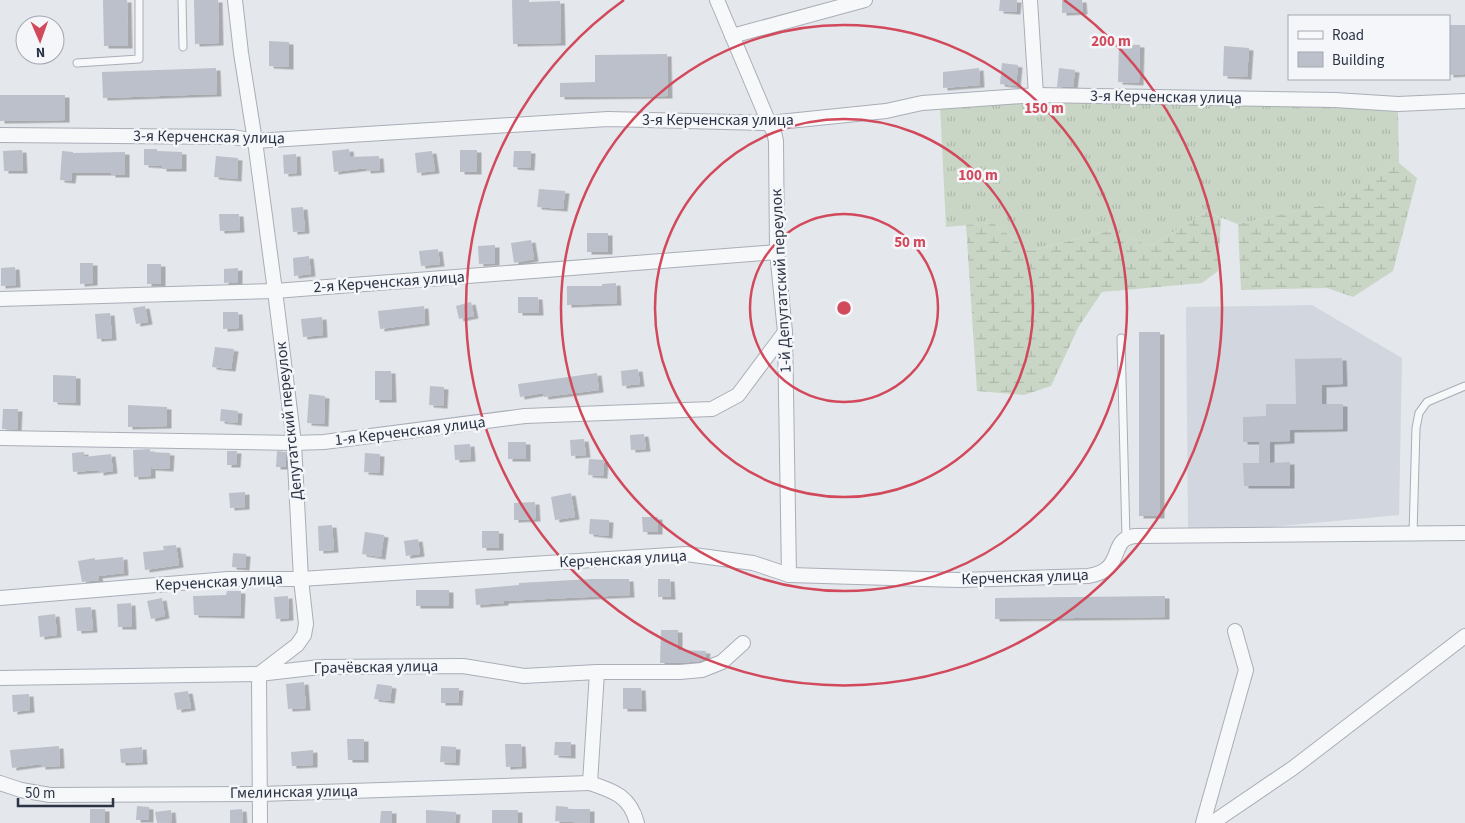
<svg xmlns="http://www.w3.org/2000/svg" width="1465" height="823" font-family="'Source Sans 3',sans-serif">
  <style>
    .built { fill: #d2d6de }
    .grass { fill: url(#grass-tufts) }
    .wetland { fill: url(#wetland-marsh) }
    .building { fill: #bbc0ca; filter: url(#shadow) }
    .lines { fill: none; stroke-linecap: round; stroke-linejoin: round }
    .lane-casing { stroke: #a9aeb7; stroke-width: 9 }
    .street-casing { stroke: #a9aeb7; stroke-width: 16 }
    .lane { stroke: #f7f8fa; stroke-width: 7 }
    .street { stroke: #f7f8fa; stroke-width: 14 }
    .ring { fill: none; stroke: #d1495b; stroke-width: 2.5 }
    .labels { text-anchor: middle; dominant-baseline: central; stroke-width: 5; stroke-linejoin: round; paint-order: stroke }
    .street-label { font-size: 16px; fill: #2b3445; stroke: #f4f6f9 }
    .centre { fill: #d1495b; stroke: #f4f6f9; stroke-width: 2.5 }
    .ring-label { font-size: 15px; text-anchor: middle; font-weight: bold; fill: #d1495b; stroke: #f4f6f9; stroke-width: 5; stroke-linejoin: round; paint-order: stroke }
  </style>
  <defs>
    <pattern id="grass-tufts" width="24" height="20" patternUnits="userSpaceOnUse" patternTransform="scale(1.25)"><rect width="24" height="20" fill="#c9d6c5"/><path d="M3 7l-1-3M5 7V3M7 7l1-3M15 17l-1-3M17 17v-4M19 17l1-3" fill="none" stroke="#adb8ab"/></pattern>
    <pattern id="wetland-marsh" width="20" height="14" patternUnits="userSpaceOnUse" patternTransform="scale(1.25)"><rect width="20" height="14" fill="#c9d6c5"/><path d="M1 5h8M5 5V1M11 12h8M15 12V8" fill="none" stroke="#adb8ab"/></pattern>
    <filter id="shadow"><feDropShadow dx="4.5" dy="2.5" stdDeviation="0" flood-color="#0004"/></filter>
  </defs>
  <rect width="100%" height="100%" fill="#e4e7ec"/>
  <polygon class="built" points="1312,305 1402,358 1399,515 1260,528 1188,528 1186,307"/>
  <polygon class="grass" points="1350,98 1398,112 1399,163 1333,203 1238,224 1206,212 1150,246 1111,230 1030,251 993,223 946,227 940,105"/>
  <g class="wetland">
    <polygon points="1399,163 1417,178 1393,271 1353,297 1327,288 1241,290 1238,224 1332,203"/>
    <polygon points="1206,212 1221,218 1218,271 1202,283 1102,292 1079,326 1051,386 1024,395 977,391 966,225 993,223 1030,251 1111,230 1150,246"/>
  </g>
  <g class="building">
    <polygon points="103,0 127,0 128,46 104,46"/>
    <polygon points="194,0 218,0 219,43 195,44"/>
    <polygon points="512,0 529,0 529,2 560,1 561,43 513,44"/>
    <polygon points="1000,0 1017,0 1016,12 999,11"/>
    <polygon points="1062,0 1082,0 1083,12 1062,13"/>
    <polygon points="1449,25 1465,25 1465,74 1449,75"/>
    <polygon points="269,41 289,42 289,67 269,66"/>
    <polygon points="1119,44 1140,45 1139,83 1118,82"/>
    <polygon points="1224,46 1249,48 1247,77 1223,76"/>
    <polygon points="667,54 668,96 560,97 560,83 595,82 595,55"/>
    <polygon points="1002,63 1018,65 1016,86 1000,84"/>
    <polygon points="216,68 217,94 103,98 102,72"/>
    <polygon points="979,68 980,85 943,88 943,72"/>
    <polygon points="1059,68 1075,70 1073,87 1057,87"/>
    <polygon points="0,95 65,95 65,120 0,121"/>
    <polygon points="144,149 157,149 157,151 182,152 182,169 162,169 162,166 144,165"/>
    <polygon points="349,149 350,157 379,156 380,170 366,171 366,168 334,172 332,151"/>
    <polygon points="22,150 23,171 4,171 3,151"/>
    <rect x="460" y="150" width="17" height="22"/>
    <polygon points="62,151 73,152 73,153 125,152 125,175 111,175 111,173 72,173 71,181 60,180"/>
    <polygon points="432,151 435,171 417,173 415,153"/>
    <polygon points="514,151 531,151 530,168 513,167"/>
    <polygon points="296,154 297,173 284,174 283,155"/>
    <polygon points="216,156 238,158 237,179 214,177"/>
    <polygon points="539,189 565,191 563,209 537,207"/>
    <polygon points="303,207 305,231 293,232 291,208"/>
    <polygon points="219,214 239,214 240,230 220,231"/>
    <rect x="587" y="233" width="21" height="19"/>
    <polygon points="531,240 534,259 514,263 511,243"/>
    <polygon points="495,245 495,263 479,264 478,246"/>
    <polygon points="438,249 440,264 421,266 419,251"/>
    <polygon points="309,256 311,274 294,276 293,258"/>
    <polygon points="80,263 93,263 93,283 80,284"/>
    <rect x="147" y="264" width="14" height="20"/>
    <polygon points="15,267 16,285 1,286 1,268"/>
    <polygon points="238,268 238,282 224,283 224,269"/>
    <polygon points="616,283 617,303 567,305 567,286 602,286 602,284"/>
    <polygon points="518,297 538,297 539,313 518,313"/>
    <polygon points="471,302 474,316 459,319 456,306"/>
    <polygon points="145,306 148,322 136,324 133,308"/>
    <polygon points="424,306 425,323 380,329 378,311"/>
    <polygon points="223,312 238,312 239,328 223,329"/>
    <polygon points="110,313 112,338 97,339 95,314"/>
    <polygon points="322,317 323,335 303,337 301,319"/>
    <rect x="1139" y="332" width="21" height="184"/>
    <polygon points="215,347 234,349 231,369 212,367"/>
    <polygon points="1342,358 1343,384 1322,385 1322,404 1343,404 1343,429 1290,430 1290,441 1270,442 1270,463 1290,462 1290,486 1244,486 1243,463 1259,463 1259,442 1243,442 1243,417 1266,416 1266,404 1296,404 1295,359"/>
    <polygon points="638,369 640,384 622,386 621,371"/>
    <polygon points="375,371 391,371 392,400 375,400"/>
    <polygon points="597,373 599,390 544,397 543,393 520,397 518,384"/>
    <polygon points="53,375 76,376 76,403 53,402"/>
    <polygon points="430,386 444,387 443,406 429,405"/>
    <polygon points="309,394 325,396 324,424 307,423"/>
    <polygon points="128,405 167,407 167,426 128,427"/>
    <polygon points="3,409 18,409 17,430 2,429"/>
    <polygon points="221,409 238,411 237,423 220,421"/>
    <polygon points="644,434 646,449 631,450 630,435"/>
    <polygon points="584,439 586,455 571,456 570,440"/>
    <rect x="508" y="442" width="18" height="17"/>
    <polygon points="470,444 471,459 455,460 454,445"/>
    <polygon points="150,449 150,452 170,453 169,469 151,468 151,476 134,477 133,450"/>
    <polygon points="227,451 237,451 236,465 227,465"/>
    <polygon points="277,451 286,452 286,467 276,467"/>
    <polygon points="84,452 84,457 111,454 113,471 99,473 99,470 73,472 72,453"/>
    <polygon points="365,453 380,454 379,473 364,472"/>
    <polygon points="589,459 604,460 603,476 588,475"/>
    <polygon points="245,492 245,507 230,508 229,493"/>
    <polygon points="571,493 575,517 555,520 551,497"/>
    <polygon points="535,502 536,519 514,520 514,503"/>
    <polygon points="642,517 658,517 658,532 643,532"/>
    <polygon points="590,519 609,520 608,536 589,534"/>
    <polygon points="332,525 334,550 319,551 318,526"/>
    <rect x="482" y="531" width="17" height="17"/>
    <polygon points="365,532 384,535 381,557 362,554"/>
    <polygon points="418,539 420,554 406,556 404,541"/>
    <polygon points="176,545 179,565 145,570 143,552 164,550 163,546"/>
    <polygon points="233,553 246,554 245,568 232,567"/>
    <polygon points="123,557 124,573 98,576 99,580 82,582 78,561 95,558 95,560"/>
    <polygon points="592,579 629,579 630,595 504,601 504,603 476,605 475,589 519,585 519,583"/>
    <polygon points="658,579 670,579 671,597 658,597"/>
    <rect x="416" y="590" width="33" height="16"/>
    <polygon points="227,591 241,591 240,616 194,615 193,596 226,595"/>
    <polygon points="288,596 289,618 276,619 274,597"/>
    <polygon points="1165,596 1165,617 995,619 995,598"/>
    <polygon points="162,598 165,616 151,619 147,601"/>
    <polygon points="131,603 132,627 118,627 117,604"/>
    <polygon points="91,607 93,630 77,631 75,608"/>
    <polygon points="55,614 57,635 40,637 38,616"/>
    <polygon points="661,630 678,630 678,650 706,651 705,659 700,661 680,663 660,663"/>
    <polygon points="304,682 306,708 288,709 286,684"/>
    <polygon points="377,684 392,686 390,701 374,699"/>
    <polygon points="441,688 459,688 458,703 441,703"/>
    <polygon points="623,688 641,688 642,709 623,709"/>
    <polygon points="188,691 191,708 177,710 174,693"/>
    <polygon points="29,694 30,710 13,712 12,695"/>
    <polygon points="347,739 364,739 364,760 348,760"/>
    <polygon points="555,742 571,742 571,756 554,755"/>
    <polygon points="505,744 521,744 522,766 506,767"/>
    <polygon points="59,746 60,766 41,767 41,764 12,768 10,750"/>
    <polygon points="441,746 456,747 455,763 440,762"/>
    <polygon points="142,747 143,762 121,763 120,749"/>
    <polygon points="313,750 313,765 292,766 291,752"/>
    <polygon points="137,806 149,807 149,820 136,820"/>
    <polygon points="556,806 568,807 568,809 590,809 590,823 555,821"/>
    <rect x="90" y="809" width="15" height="14"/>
    <polygon points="242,809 243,823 230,823 230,810"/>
    <polygon points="171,810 172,822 157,823 155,812"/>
    <polygon points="426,810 456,812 455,823 426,823"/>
    <rect x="492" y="810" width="26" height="13"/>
    <polygon points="381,811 392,811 392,823 380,823"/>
  </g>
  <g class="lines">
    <g class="lane-casing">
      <g id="lane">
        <polyline points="182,0 183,47"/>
        <polyline points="77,63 139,59 139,0"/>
        <polyline points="1121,338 1126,538"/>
        <polyline points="1413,534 1416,428 1419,413 1427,402 1465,386"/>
      </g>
    </g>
    <g class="street-casing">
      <g id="street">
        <polyline points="235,0 241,53 255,141 275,291 294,443 301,579 306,624 304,635 297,645 259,674 260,823"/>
        <polyline points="717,0 769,123 774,132 776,141 777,252 785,332 789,575"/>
        <polyline points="1030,0 1036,95"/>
        <polyline points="732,36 865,0"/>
        <polyline points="0,135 233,137 255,141 608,119 769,123 886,111 922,103 1036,95 1335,100 1398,104 1465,101"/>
        <polyline points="0,299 275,291 777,252"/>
        <polyline points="0,438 294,443 324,442 525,416 712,409 738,395 785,332"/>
        <path d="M0,598L228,579H301L686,554L753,563L789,575L958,580L1088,576C1127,570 1107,539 1135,536L1465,533"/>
        <path d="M597,672L590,783C614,791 630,796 637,823"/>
        <polyline points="0,678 259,674 320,667 463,666 524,676 597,672 680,672 702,670 722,662 743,643"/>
        <polyline points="0,783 21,790 50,795 260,794 590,783"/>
        <polyline points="1203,823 1246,670 1235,631"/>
        <polyline points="1212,823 1293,768 1465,636"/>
      </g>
    </g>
    <use href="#lane" class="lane"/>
    <use href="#street" class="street"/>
  </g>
  <g class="ring">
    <circle cx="844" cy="308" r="94"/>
    <circle cx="844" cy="308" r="189"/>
    <circle cx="844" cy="308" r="283"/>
    <path d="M1064 0A378 378 0 1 1 624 0"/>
  </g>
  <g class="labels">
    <g class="street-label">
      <text transform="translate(1166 97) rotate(1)">3-я Керченская улица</text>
      <text x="718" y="120">3-я Керченская улица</text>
      <text transform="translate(209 137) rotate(1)">3-я Керченская улица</text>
      <text transform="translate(781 281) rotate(-93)">1-й Депутатский переулок</text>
      <text transform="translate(389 282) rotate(-4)">2-я Керченская улица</text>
      <text transform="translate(289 421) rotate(-96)">Депутатский переулок</text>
      <text transform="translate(410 431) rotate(-7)">1-я Керченская улица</text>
      <text transform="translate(623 559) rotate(-3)">Керченская улица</text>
      <text transform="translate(1025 577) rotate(-2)">Керченская улица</text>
      <text transform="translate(219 582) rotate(-3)">Керченская улица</text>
      <text transform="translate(376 667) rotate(-1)">Грачёвская улица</text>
      <text transform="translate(294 792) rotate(-1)">Гмелинская улица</text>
    </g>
  </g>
  <circle cx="844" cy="308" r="8" class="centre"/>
  <g class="ring-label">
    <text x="1111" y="46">200 m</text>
    <text x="1044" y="113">150 m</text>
    <text x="978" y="180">100 m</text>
    <text x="910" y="247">50 m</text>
  </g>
  <rect x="1288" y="15" width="162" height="65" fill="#f4f6f9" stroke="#a4a8b1"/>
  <rect x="1298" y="31" width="25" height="8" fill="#f7f8fa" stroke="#a4a8b1"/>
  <text x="1332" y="40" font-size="15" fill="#2b3445">Road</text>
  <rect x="1298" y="52" width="25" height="15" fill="#bbc0ca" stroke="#a4a8b1"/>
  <text x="1332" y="65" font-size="15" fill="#2b3445">Building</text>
  <g transform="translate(40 40) rotate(178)"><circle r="24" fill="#f4f6f9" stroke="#a4a8b1"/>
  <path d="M0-4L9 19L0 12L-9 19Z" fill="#d1495b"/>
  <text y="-8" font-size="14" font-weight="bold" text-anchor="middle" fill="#2b3445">N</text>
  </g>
  <path d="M18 798v8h95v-8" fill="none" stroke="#2b3445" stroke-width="2.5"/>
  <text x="25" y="798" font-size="15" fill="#2b3445" stroke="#f4f6f9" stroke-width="4" paint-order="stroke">50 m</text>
</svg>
